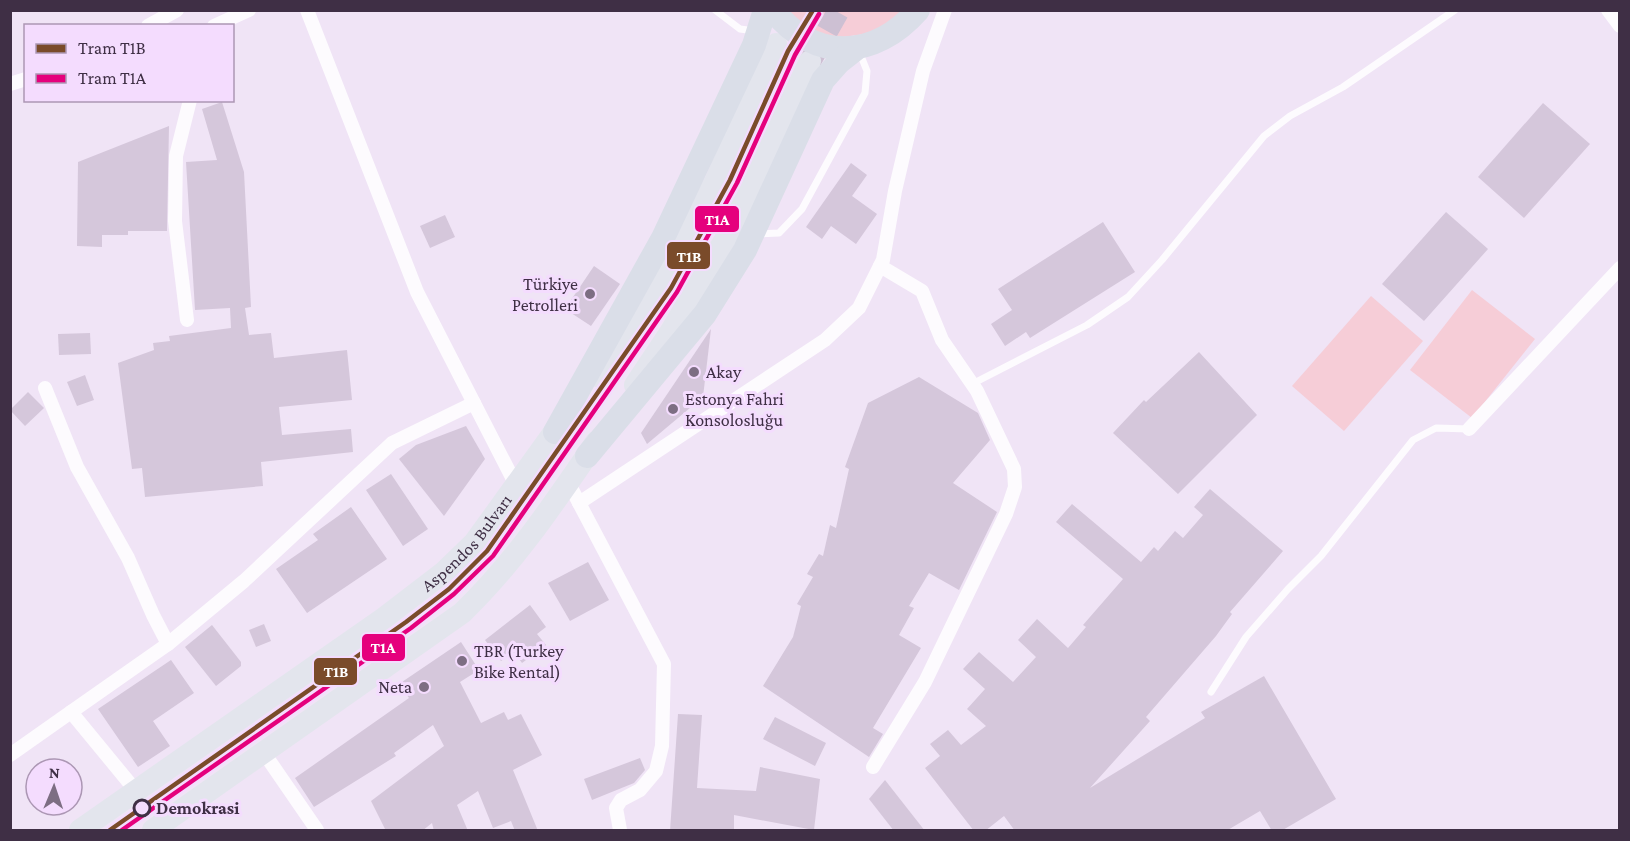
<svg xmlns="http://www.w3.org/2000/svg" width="1630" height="841" font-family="'Crimson Pro',serif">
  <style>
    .green { fill: #f6cdd7 }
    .building { fill: #d5c7db }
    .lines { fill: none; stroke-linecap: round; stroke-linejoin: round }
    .primary-tunnel { stroke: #cdc0d3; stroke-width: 22; stroke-dasharray: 22 11; stroke-linecap: butt }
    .service { stroke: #fdfbfe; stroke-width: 7 }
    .minor { stroke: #fdfbfe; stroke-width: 14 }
    .primary { stroke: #e3e5ed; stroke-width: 22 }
    .trunk { stroke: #dadee8; stroke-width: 24 }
    .tram-1-casing { stroke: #f4dcfe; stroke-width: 9 }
    .tram-2-casing { stroke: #f4dcfe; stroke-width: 9 }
    .tram-1 { stroke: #7a4b2a; stroke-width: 4.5 }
    .tram-2 { stroke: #e5007d; stroke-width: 4.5 }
    .poi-dot { fill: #7d6e83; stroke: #f4dcfe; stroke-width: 2 }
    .stop-dot { fill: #f4dcfe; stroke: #3f2f45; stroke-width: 3 }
    .labels { text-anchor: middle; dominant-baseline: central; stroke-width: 6; stroke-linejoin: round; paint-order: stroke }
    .poi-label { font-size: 18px; fill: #3f2f45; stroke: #f4dcfe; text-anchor: start }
    .street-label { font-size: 18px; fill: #3f2f45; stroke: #f4dcfe }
    .stop-label { font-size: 18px; font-weight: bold; fill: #3f2f45; stroke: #f4dcfe; text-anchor: start }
    .line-badge { stroke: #f4dcfe; stroke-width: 2 }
    .badge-label { font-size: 16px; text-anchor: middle; font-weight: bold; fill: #fff }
  </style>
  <rect width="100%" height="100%" fill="#f0e4f6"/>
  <g class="green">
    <polygon points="783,11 907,11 881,32 827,39"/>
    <polygon points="1472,290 1535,339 1472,418 1410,370"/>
    <polygon points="1371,296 1423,341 1344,431 1292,386"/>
  </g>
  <g class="building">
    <polygon points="222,102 244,172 251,307 245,308 249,335 271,333 274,358 347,350 352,400 279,407 282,435 351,429 353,452 261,462 263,486 145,497 142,468 132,469 118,363 154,350 153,343 170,341 169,336 231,328 230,308 195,310 186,162 217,160 202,109"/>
    <polygon points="1543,103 1590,144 1524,218 1478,177"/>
    <polygon points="169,126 167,231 128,231 128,235 102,235 102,247 77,246 78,162"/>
    <polygon points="851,163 867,175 852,196 877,214 856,244 831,226 822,239 806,227"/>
    <polygon points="1446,212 1488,249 1424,321 1382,284"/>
    <polygon points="445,215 455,237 430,248 420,226"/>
    <polygon points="1103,222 1135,272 1030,338 1026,332 1005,346 991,324 1012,310 998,289"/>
    <polygon points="594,266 620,284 591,326 565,309"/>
    <polygon points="711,329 703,397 647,444 641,433"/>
    <polygon points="90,333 91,354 59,355 58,334"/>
    <polygon points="1199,352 1257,415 1178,494 1113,433 1144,400 1146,402"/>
    <polygon points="85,375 94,400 77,406 67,382"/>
    <polygon points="919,377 978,413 990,440 953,483 997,512 959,590 929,573 909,606 914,608 899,635 921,648 873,728 883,734 869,757 763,686 793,637 801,606 797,604 813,577 807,574 819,554 823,556 830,525 836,528 849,469 845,467 868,403"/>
    <polygon points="28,392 44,408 25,426 10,410"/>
    <polygon points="466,426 485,459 444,516 399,459 416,445"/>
    <polygon points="391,474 428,529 403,546 366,490"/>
    <polygon points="1210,489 1283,551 1230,612 1232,614 1216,636 1146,717 1150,721 1090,788 1205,718 1201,712 1264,676 1336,799 1281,831 1272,831 1260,811 1226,831 1015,831 1004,816 985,831 974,831 925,768 940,756 930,744 948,730 961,745 986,726 967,709 985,689 963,669 979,652 1013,682 1036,657 1018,640 1037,619 1068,648 1086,627 1083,625 1123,579 1056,522 1072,504 1141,562 1154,547 1158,551 1175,531 1183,538 1203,515 1194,507"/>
    <polygon points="351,507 387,559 307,613 276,569 318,540 313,534"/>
    <polygon points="588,562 609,600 570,621 548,583"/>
    <polygon points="530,605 546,627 537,634 546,645 522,663 514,652 501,661 485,640"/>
    <polygon points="264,624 271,641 256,647 249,630"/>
    <polygon points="212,625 241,662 241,666 216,686 185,647"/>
    <polygon points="461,642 479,670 460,682 481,723 504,712 508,720 521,714 542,755 513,770 538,831 515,831 511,821 493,828 478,791 457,805 468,831 434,831 432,823 422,831 386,831 371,801 444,746 433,725 394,753 396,756 314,807 295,778 409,698 399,684"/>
    <polygon points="171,660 194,693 153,721 170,746 138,767 98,709"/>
    <polygon points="678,714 702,715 697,788 756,791 760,767 820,779 814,830 734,815 734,831 670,831"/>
    <polygon points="775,717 826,743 815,766 763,739"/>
    <polygon points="640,758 645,770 634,783 592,800 584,779"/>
    <polygon points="885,780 925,831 894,831 869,799"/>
  </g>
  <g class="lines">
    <polyline class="primary-tunnel" points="811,60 839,10"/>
    <g class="service">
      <polyline points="715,10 740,29 755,31"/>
      <polyline points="757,234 779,233 802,209 865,93 867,71 859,51"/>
      <polyline points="972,384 1087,325 1128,297 1162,260 1264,136 1290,116 1343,87 1455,10"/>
      <polyline points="1211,692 1246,637 1288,589 1321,556 1413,440 1436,428 1469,429"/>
    </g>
    <g class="minor">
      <polyline points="307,10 417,292 516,485"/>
      <polyline points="1608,10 1620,26"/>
      <polyline points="148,26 177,10"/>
      <polyline points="214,26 249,10"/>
      <polyline points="10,84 26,79"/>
      <polyline points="187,320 175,221 176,156 190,100"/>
      <polyline points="45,388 77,467 128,558 153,615 168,644 71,712 136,791"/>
      <polyline points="1469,429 1620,268"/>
      <polyline points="568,482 664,664 662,746 656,771 640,790 621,800 616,808 620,830"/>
      <polyline points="579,503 825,340 859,308 883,260 895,191 923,71 945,10"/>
      <polyline points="168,644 244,581 392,443 474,403"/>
      <polyline points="264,753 317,830"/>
      <polyline points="10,755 71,712"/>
      <polyline points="873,767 925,682 1006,514 1015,487 1014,469 977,391 942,340 922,291 880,266"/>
    </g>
    <g class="primary">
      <polyline points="596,376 648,305 715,182 776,44"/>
      <polyline points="635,385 671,331 727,236 810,61"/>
      <path id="s1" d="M80,830L384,618L444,572L474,543L565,417"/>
      <path d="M153,830L462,613C515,562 555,502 596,442"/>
    </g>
    <g class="trunk">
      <path d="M773,10C815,63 875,59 918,10"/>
      <polyline points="555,432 663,238 754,45 765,10"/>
      <polyline points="587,456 705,314 745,250 823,80 839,62 858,47"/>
    </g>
    <g class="tram-1-casing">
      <polyline id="tram-1" points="110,830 406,622 449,589 487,551 671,288 730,180 788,51 813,10"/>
    </g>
    <g class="tram-2-casing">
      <polyline id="tram-2" points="122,830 411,628 454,594 493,556 677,292 737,183 795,55 819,14"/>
    </g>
    <use href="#tram-1" class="tram-1"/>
    <use href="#tram-2" class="tram-2"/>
  </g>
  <g class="poi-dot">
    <circle cx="590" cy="294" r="6"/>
    <circle cx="694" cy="372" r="6"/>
    <circle cx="673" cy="409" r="6"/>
    <circle cx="462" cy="661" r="6"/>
    <circle cx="424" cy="687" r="6"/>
  </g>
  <circle class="stop-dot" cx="142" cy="808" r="8"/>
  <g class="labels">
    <g class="poi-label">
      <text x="578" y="284" text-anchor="end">Türkiye<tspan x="578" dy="21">Petrolleri</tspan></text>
      <text x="706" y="372">Akay</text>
      <text x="685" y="399">Estonya Fahri<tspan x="685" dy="21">Konsolosluğu</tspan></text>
      <text x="474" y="651">TBR (Turkey<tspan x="474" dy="21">Bike Rental)</tspan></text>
      <text x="412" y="687" text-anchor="end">Neta</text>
    </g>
    <g class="street-label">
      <text stroke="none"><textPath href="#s1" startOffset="483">Aspendos Bulvarı</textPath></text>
    </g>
    <g class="stop-label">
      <text x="156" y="808">Demokrasi</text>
    </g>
  </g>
  <g class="line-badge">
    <rect x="694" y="205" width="46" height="28" rx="6" fill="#e5007d"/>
    <rect x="666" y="241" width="45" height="29" rx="6" fill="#7a4b2a"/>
    <rect x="361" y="633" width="45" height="29" rx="6" fill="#e5007d"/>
    <rect x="313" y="657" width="45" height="29" rx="6" fill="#7a4b2a"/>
  </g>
  <g class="badge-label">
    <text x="717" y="225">T1A</text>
    <text x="689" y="262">T1B</text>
    <text x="383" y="653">T1A</text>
    <text x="336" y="677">T1B</text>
  </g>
  <rect width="1630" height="841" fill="none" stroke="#3f2f45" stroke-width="24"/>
  <rect x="24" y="24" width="210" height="78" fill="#f4dcfe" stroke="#ac97b4" stroke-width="1.5"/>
  <rect x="36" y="44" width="30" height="9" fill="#7a4b2a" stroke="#ac97b4" stroke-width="1.5"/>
  <text x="78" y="54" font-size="18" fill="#3f2f45">Tram T1B</text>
  <rect x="36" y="74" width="30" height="9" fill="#e5007d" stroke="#ac97b4" stroke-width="1.5"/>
  <text x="78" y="84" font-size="18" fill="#3f2f45">Tram T1A</text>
  <g transform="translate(54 787) rotate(2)"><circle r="28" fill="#f4dcfe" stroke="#ac97b4" stroke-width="1.5"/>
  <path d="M0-4.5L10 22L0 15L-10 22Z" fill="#7d6e83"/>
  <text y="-9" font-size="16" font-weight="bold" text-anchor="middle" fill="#3f2f45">N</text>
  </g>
</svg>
